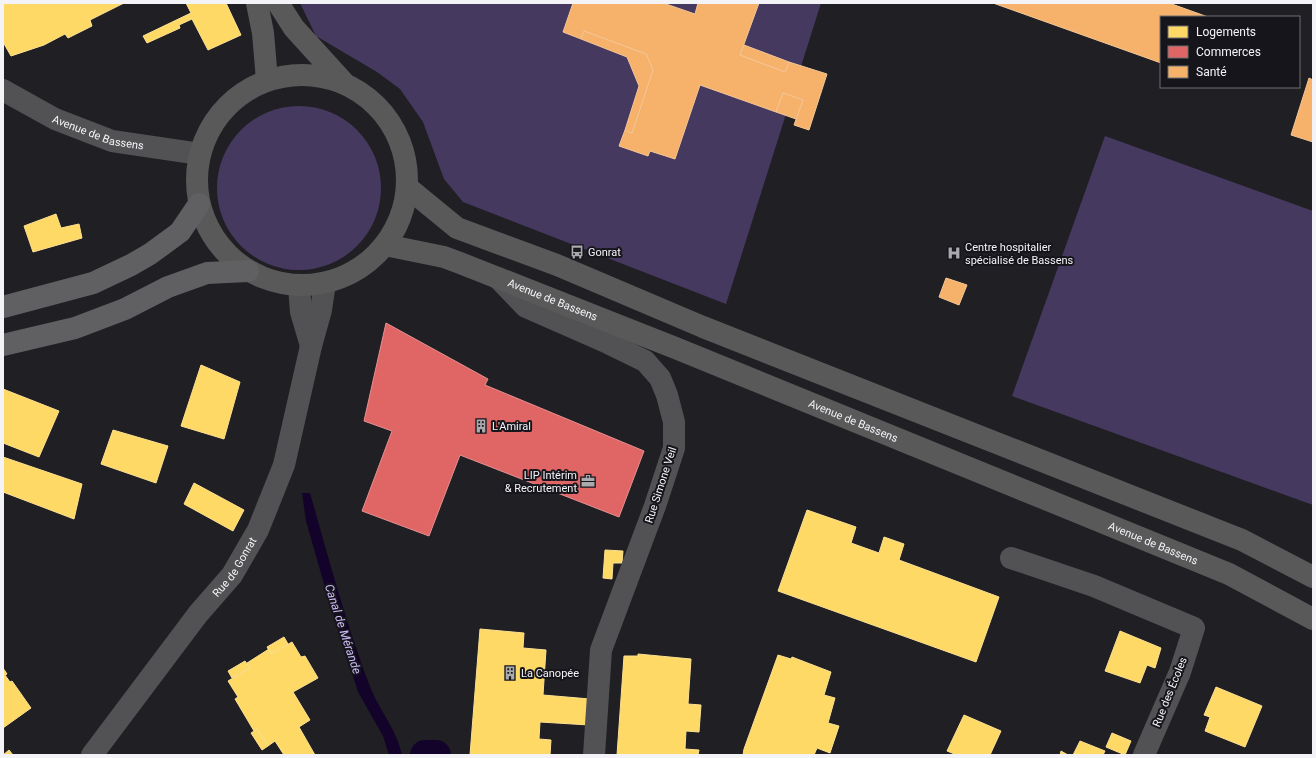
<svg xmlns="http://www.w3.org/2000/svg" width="1316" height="758" font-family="Roboto,sans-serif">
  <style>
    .green { fill: #463960 }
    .water { fill: #13032b }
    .homes { fill: #ffd966; stroke: #fce192 }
    .shops { fill: #e06666; stroke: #e69092 }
    .health { fill: #f6b26b; stroke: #f5c695 }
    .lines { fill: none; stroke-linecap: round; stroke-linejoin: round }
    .canal { stroke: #13032b; stroke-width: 30 }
    .minor { stroke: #525153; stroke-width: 22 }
    .major { stroke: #59595a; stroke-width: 22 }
    .highway { stroke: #605f61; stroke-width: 22 }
    .labels { text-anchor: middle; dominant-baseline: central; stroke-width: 4; stroke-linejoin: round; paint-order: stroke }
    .street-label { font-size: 11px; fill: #f4f3f8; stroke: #16151b }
    .poi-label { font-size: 11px; fill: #f4f3f8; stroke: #16151b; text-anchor: start }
    .water-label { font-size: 12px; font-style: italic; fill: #cebcfa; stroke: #16151b }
  </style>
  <rect width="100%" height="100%" fill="#201f23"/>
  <g class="green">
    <polygon points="300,3 821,3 726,304 463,202 444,179 423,122 400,89 377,72 316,36"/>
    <circle cx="299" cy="188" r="82"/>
    <polygon points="1105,136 1313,211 1313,505 1012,396"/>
  </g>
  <path class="water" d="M302,493H310C329,559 346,625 371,689C380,711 397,730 402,755H389L383,736L358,692L326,591L306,521Z"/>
  <g class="homes">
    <polygon points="3,3 124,3 90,20 92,26 68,38 65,34 44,45 11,56 3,42"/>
    <polygon points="186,3 226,3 241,35 208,50 192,19 179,25 180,28 147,43 143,36 191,13"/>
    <polygon points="56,214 61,228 79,224 82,238 33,252 24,226"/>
    <polygon points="201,365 240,382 224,439 181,426"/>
    <polygon points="3,389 59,411 39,457 3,443"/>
    <polygon points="113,430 168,446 156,483 101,464"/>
    <polygon points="3,457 82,484 74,519 3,492"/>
    <polygon points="194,483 244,510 233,531 184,504"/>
    <polygon points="807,510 856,527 851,543 879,553 884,537 904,544 899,560 999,597 976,662 778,591"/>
    <polygon points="605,550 623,551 622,563 613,563 612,579 603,578"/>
    <polygon points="480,629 524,633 523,648 546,650 543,695 590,699 589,725 540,722 539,739 551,740 550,755 470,755"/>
    <polygon points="1120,631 1161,648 1155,668 1147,665 1140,683 1105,671"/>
    <polygon points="284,637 288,644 271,654 267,647"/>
    <polygon points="292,642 301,657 305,656 318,678 293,692 310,720 299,727 315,755 284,755 275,741 268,746 257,729 254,731 235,699 238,697 228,681 250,668 247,663 269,649 271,654"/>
    <polygon points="638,654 691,659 688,704 701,705 699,732 686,731 685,749 699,750 698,755 617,755 624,656 638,656"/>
    <polygon points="778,655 791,659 792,657 831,672 824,695 835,698 828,723 839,726 830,753 817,748 814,755 743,755 744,749"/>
    <polygon points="245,661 250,668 232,678 228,671"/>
    <polygon points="3,668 7,674 5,675 10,682 12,681 31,708 3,728"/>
    <polygon points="1216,687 1262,706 1245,747 1205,731 1210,717 1204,715"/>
    <polygon points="964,715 1001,731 990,755 957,755 947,751"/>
    <polygon points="257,729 268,746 262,750 251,733"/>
    <polygon points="1112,733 1131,741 1125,755 1106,747"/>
    <polygon points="1080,741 1105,751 1103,755 1073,755"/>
    <polygon points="9,750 13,755 3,755"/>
    <polygon points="1061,751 1068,755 1060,755"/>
  </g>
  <polygon class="shops" points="386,323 488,379 485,385 644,451 619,517 460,455 429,536 362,511 392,431 364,421"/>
  <g class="health">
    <polygon points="573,3 663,3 695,14 698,3 759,3 740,55 785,72 789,62 827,74 809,130 794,125 803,100 783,93 776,112 700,85 675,159 650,151 648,156 619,146 625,130 632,133 653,70 646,54 584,31 581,39 563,32"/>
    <polygon points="993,3 1169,3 1208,17 1161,17 1161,63"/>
    <polygon points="584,31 646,54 653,70 632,133 625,130 639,86 627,57 581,39"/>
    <polygon points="744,45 789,62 785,72 740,55"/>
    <polygon points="1309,78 1313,80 1313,142 1291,135"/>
    <polygon points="783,93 803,100 796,119 776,112"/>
    <polygon points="946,278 967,285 959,305 939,297"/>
  </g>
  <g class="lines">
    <polyline class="canal" points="425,755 436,755"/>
    <g class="minor">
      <path id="s1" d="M3,90L55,119L112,141L200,154"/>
      <polyline points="498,278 526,307 608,343 645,361 660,378 667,395 674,422 674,448 655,506 601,650 594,755"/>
      <polyline points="299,286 301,312 311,346"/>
      <polyline points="1011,558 1094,586 1194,628 1180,672 1144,755"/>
      <path id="s2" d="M92,755L198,614L232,575L258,530L284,465L311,346L321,310L325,283"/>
    </g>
    <g class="major">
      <polyline points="257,3 263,33 267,80"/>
      <polyline points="278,3 294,28 344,83"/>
      <circle cx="302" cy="180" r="105"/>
      <polyline points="407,187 457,228 557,265 703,327 1242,540 1313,577"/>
      <path id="s3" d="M385,245L444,257L460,263L678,349L1229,574L1313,619"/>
    </g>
    <g class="highway">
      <polyline points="3,307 93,283 131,265 150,254 180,232 199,204"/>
      <polyline points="3,345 75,328 125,309 168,287 207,273 248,271"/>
    </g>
  </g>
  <defs>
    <g id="bus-bare" transform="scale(1.08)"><path d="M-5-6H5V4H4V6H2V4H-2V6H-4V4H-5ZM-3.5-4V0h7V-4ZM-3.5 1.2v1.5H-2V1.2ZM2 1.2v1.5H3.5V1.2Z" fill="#aaa9ad" stroke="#16151b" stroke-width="2.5" paint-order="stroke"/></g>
    <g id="hospital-bare" transform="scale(1.08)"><path d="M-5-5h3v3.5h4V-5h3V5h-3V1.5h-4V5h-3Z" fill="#aaa9ad" stroke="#16151b" stroke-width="2.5" paint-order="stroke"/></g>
    <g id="building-bare" transform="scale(1.08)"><path d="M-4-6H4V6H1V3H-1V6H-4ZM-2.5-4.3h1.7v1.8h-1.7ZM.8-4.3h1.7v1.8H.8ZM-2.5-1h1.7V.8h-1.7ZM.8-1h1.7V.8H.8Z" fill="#aaa9ad" stroke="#16151b" stroke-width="2.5" paint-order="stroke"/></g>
    <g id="office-bare" transform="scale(1.08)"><path d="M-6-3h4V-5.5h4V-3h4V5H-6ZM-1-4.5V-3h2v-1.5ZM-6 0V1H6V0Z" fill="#aaa9ad" stroke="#16151b" stroke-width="2.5" paint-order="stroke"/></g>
  </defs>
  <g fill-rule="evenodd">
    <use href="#bus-bare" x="577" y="252"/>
    <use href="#hospital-bare" x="954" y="253"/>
    <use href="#building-bare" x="481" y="426"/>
    <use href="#office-bare" x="588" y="481"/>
    <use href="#building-bare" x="510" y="673"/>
  </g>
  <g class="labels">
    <g class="street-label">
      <text stroke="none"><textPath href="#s1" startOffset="105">Avenue de Bassens</textPath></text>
      <text stroke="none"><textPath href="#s3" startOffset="177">Avenue de Bassens</textPath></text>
      <text stroke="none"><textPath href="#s3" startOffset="501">Avenue de Bassens</textPath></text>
      <text transform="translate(661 485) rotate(-72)">Rue Simone Veil</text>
      <text stroke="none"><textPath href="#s3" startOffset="825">Avenue de Bassens</textPath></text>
      <text stroke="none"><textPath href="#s2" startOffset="236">Rue de Gonrat</textPath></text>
      <text transform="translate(1170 692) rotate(-68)">Rue des Écoles</text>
    </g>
    <g class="poi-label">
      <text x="965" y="247">Centre hospitalier<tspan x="965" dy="13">spécialisé de Bassens</tspan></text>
      <text x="588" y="252">Gonrat</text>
      <text x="492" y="426">L'Amiral</text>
      <text x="577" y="475" text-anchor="end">LIP Intérim<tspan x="577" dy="13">&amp; Recrutement</tspan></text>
      <text x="521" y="673">La Canopée</text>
    </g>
    <g class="water-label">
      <text transform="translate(343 629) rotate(72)">Canal de Mérande</text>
    </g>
  </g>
  <rect width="1316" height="758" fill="none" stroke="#f4f3f8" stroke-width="8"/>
  <rect x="1160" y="16" width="140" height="72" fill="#16151b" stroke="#6f6e73"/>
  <rect x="1168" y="26" width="20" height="12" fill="#ffd966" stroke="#6f6e73"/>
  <text x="1196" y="36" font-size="12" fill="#f4f3f8">Logements</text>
  <rect x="1168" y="46" width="20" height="12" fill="#e06666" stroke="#6f6e73"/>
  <text x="1196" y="56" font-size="12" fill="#f4f3f8">Commerces</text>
  <rect x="1168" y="66" width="20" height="12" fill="#f6b26b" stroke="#6f6e73"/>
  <text x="1196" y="76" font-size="12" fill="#f4f3f8">Santé</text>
</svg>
